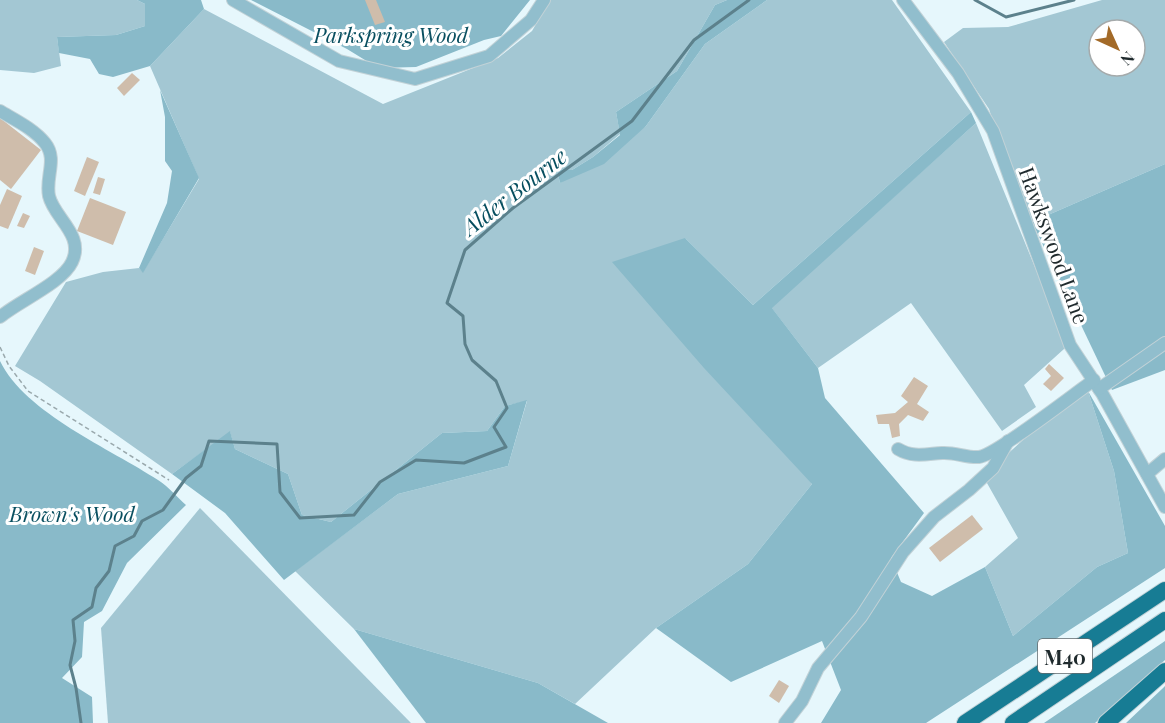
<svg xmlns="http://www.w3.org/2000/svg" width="1165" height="723" font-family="'Playfair Display',serif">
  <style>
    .green { fill: #a3c7d3; fill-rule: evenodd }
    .forest { fill: #89bac9 }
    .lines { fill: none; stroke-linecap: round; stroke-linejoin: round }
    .stream { stroke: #5c818c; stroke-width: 3 }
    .building { fill: #cfbdab }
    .minor-casing { stroke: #c2d2d7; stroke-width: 14 }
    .highway-casing { stroke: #c2d2d7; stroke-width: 18 }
    .path { stroke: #9aa9ad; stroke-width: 1.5; stroke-dasharray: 4.5 3; stroke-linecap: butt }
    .minor { stroke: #91becd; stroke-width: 12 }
    .highway { stroke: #177c94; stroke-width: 16 }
    .labels { text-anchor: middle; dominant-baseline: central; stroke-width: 6; stroke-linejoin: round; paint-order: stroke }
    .shield { fill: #fff; stroke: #626a6c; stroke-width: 1.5 }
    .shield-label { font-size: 20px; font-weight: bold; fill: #1f2a2d }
    .park-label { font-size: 21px; font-style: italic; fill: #094f60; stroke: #fff }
    .street-label { font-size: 21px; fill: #1f2a2d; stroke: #fff }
    .water-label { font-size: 22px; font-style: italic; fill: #064e5f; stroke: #fff }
  </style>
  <rect width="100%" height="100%" fill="#e6f7fc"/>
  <g class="green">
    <polygon points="0,0 137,0 145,4 145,26 116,35 57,37 61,66 34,73 0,70"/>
    <polygon points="550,0 727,0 715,5 677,71 616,112 620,134 593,157 572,170 557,170 560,183 646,126 705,44 767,0 892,0 971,112 753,305 685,238 812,484 748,564 656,628 575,704 538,683 354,629 295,571 398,494 508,466 527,401 505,406 487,431 442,433 331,522 302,515 288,474 235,449 230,432 172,474 40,381 15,366 66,282 103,272 139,268 143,272 199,179 150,66 204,9 383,104 498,58 532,31"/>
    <path d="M1102,0H1165V164L1032,222L1004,155L989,109L944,42L963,28L1008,27ZM1099,30H1135V66H1099Z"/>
    <polygon points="976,123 1068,348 1064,349 1024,385 1036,407 1002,431 911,303 818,368 771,307"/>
    <polygon points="1088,391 1114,471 1128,553 1097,567 1013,636 985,567 1018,538 983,476 1024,439"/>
    <polygon points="200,508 411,723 108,723 101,628"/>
  </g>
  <g class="forest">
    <polygon points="137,0 201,0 204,9 150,66 113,77 99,74 90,59 59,53 57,37 116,35 145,26 145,4"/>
    <polygon points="251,0 530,0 501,36 484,40 416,67 378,68 347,49"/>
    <polygon points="727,0 767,0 705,44 646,126 604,164 560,183 557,170 572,170 593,157 620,135 616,112 677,71 715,5"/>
    <polygon points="160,90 199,178 143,273 139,268 167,203 172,171 165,161 165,117"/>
    <polygon points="971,112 976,123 772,308 818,368 825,398 924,513 891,558 901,582 932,596 985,567 1013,636 1097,567 1128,553 1114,471 1088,391 1165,526 1165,568 926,723 821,723 841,690 822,641 731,682 656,628 748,564 812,484 704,368 612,262 685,238 753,305"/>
    <polygon points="1165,164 1165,370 1112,390 1032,222"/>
    <path d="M0,361C25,413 111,449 158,480C169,487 177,497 186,505L127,563L102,611L84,622L82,657L62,678L92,697L93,723H0Z"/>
    <polygon points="527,400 508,466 398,494 284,580 225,513 172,474 230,431 235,449 288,474 302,515 331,522 442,433 487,431 505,406"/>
    <polygon points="354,629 538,683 608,723 426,723"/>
    <polygon points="1165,641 1165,660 1095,723 1044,723"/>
    <polygon points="1165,686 1165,723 1126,723 1162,689"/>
  </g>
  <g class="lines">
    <g class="stream">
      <polyline points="975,0 1006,17 1074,0"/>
      <polyline points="81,723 76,688 70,665 75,641 73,620 92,607 96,588 109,571 115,546 134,536 142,521 163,510 186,478 201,466 209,441 277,444 280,492 300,518 354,515 380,482 416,460 464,463 506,447 494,427 507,408 496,381 472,360 465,344 463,316 447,303 465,250 513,208 632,121 694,40 749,0"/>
    </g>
  </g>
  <g class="building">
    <polygon points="365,0 376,0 385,22 375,25"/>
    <polygon points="132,73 140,80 124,96 117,88"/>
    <polygon points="0,118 41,150 11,189 0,180"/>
    <polygon points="87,157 99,162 85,196 74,191"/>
    <polygon points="98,177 105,179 100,195 93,193"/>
    <polygon points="7,189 22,196 8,229 0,226 0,205"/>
    <polygon points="90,198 126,212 113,245 77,231"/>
    <polygon points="23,213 30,216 24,228 17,226"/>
    <polygon points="34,247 44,251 35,275 25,271"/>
    <polygon points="1049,364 1064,378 1051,391 1043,384 1051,376 1045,369"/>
    <polygon points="914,377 928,386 917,404 929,412 923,421 908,415 899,424 900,436 892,438 889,424 878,424 876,415 895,413 908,402 901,396"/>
    <polygon points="972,515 983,529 940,562 929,548"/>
    <polygon points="779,680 789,686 779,703 769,696"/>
  </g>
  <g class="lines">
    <g class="minor-casing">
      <g id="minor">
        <polyline points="233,0 339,61 415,79 489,56 531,20 544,0"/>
        <polyline points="903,0 958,73 993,131 1070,345 1103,395 1165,507"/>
        <path d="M0,111C15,120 34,129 45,143C58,159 45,177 49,196C54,218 85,235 72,262C62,283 19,301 0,317"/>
        <polyline points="1099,389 1165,343"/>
        <path d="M898,449C913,458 926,454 942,453C955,452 967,458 979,457C996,455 1074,394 1094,380"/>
        <polyline points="1147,474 1165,459"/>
        <polyline points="785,723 802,701 818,668 861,617 903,552 934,517 969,490 993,468 1008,441"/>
      </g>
    </g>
    <g class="highway-casing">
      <g id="highway">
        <polyline points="965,723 1165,590"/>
        <polyline points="1013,723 1165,620"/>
        <polyline points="1106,723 1165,671"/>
      </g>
    </g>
    <polyline class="path" points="0,347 9,366 28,391 169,480"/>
    <use href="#minor" class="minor"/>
    <use href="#highway" class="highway"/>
  </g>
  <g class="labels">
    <rect class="shield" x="1038" y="639" width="54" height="34" rx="4.5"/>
    <g class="shield-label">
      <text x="1065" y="656">M40</text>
    </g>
    <g class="park-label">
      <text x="391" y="34">Parkspring Wood</text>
      <text x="72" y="513">Brown's Wood</text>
    </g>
    <g class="street-label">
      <text transform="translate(1055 245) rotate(70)">Hawkswood Lane</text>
    </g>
    <g class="water-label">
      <text transform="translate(514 191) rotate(-38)">Alder Bourne</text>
    </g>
  </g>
  <g transform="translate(1117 48) rotate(135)"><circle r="28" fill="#ffffff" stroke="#a5aaab" stroke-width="1.5"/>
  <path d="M0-4.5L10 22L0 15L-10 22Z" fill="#a36a28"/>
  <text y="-9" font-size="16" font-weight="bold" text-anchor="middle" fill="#1f2a2d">N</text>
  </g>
</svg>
